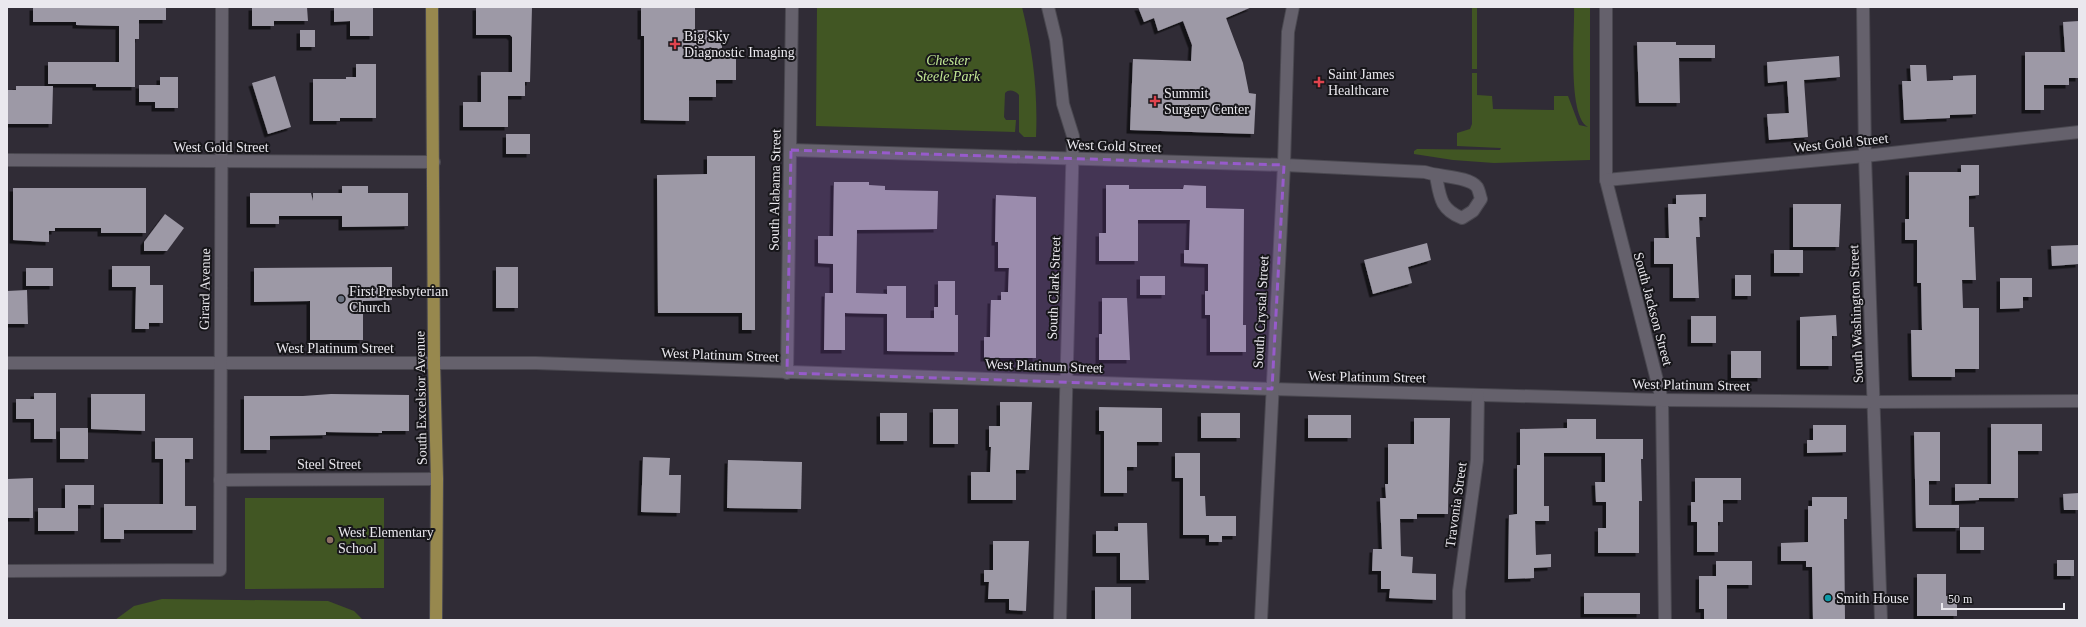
<svg xmlns="http://www.w3.org/2000/svg" width="2086" height="627" font-family="'Times New Roman',serif">
  <style>
    .green { fill: #415623 }
    .building { fill: #9d99a6; filter: url(#shadow) }
    .lines { fill: none; stroke-linecap: round; stroke-linejoin: round }
    .minor-casing { stroke: #4a4850; stroke-width: 14 }
    .major-casing { stroke: #4a4850; stroke-width: 14 }
    .minor { stroke: #65616c; stroke-width: 12 }
    .major { stroke: #97884e; stroke-width: 12 }
    .marked { fill: #975bcb; fill-opacity: 0.2; stroke: #975bcb; stroke-width: 3; stroke-dasharray: 8 5; stroke-linejoin: round }
    .health-dot { fill: #e0444e; stroke: #17161a; stroke-width: 1.5 }
    .worship-dot { fill: #6b7280; stroke: #17161a; stroke-width: 1.5 }
    .education-dot { fill: #8d6e63; stroke: #17161a; stroke-width: 1.5 }
    .culture-dot { fill: #0f9aa8; stroke: #17161a; stroke-width: 1.5 }
    .labels { text-anchor: middle; dominant-baseline: central; stroke-width: 4; stroke-linejoin: round; paint-order: stroke }
    .poi-label { font-size: 14px; fill: #eae8ee; stroke: #17161a; text-anchor: start }
    .park-label { font-size: 14px; font-style: italic; fill: #c3e995; stroke: #17161a }
    .street-label { font-size: 14px; fill: #eae8ee; stroke: #17161a }
  </style>
  <defs>
    <filter id="shadow"><feDropShadow dx="-3.5" dy="3.5" stdDeviation="0" flood-color="#0009"/></filter>
  </defs>
  <rect width="100%" height="100%" fill="#302c36"/>
  <g class="green">
    <path d="M817,7H1022C1033,51 1038,92 1036,137H1024L1019,132V95C1016,91 1009,88 1005,93L1004,117L1006,120H1016L1015,132L816,126Z"/>
    <rect x="1472" y="7" width="5" height="62"/>
    <path d="M1574,7H1590V160L1494,163L1453,160L1414,154V151L1417,149L1500,150L1501,148L1457,146V133L1470,129L1472,124V73H1477V95L1492,96L1493,109L1554,110V96H1568L1579,125L1588,127C1567,116 1575,31 1574,7Z"/>
    <polygon points="245,498 384,498 384,588 245,589"/>
    <polygon points="162,599 328,601 354,611 363,620 115,620 134,606"/>
  </g>
  <g class="building">
    <polygon points="33,7 166,7 166,20 139,20 139,39 135,39 135,87 96,87 96,84 48,84 48,62 119,62 119,26 76,25 76,22 33,22"/>
    <polygon points="252,7 307,7 308,21 274,21 274,26 252,26"/>
    <polygon points="334,7 373,7 373,36 350,36 350,21 334,22"/>
    <polygon points="476,7 532,7 530,82 525,82 525,96 508,96 508,127 463,127 463,102 481,102 481,72 512,72 512,37 510,35 476,35"/>
    <polygon points="641,7 695,7 695,30 722,30 722,54 736,54 736,80 716,80 716,97 689,97 689,121 644,120 644,36 641,36"/>
    <polygon points="1138,7 1252,7 1226,18 1243,63 1249,93 1256,94 1254,134 1130,130 1133,59 1191,61 1192,45 1183,21 1158,31 1154,18 1144,22"/>
    <polygon points="2079,21 2079,78 2069,78 2069,85 2044,85 2044,110 2025,110 2025,52 2065,52 2063,22"/>
    <rect x="300" y="30" width="15" height="17"/>
    <polygon points="1637,42 1676,42 1676,45 1715,45 1715,58 1679,58 1680,103 1639,103"/>
    <polygon points="1839,56 1840,77 1804,80 1808,137 1769,140 1767,114 1789,113 1787,81 1768,83 1767,62"/>
    <polygon points="356,64 376,64 376,118 340,118 340,121 313,121 313,79 346,79 346,77 356,77"/>
    <polygon points="1910,65 1926,65 1927,81 1953,80 1953,76 1976,75 1976,114 1950,115 1950,118 1904,120 1902,81 1911,81"/>
    <polygon points="275,76 291,127 268,134 252,83"/>
    <polygon points="160,77 178,77 178,108 155,108 155,102 139,102 139,85 160,85"/>
    <polygon points="16,86 53,86 52,124 7,124 7,90 16,90"/>
    <rect x="506" y="134" width="24" height="20"/>
    <polygon points="707,156 755,156 755,330 742,330 742,313 658,313 657,175 707,174"/>
    <polygon points="1961,165 1979,165 1979,195 1969,196 1969,227 1974,227 1976,280 1962,280 1963,308 1979,308 1979,369 1955,369 1955,377 1912,377 1911,330 1922,330 1921,283 1917,283 1917,240 1905,240 1905,219 1909,219 1909,172 1961,172"/>
    <polygon points="834,182 869,182 869,185 885,186 885,190 938,191 937,229 857,230 856,293 887,294 887,286 906,286 906,318 934,318 934,307 938,307 938,281 955,281 955,315 958,315 958,352 887,351 887,314 845,313 845,350 824,350 825,293 833,293 833,264 818,263 818,236 833,236"/>
    <polygon points="1106,185 1129,185 1129,189 1183,189 1184,185 1206,186 1206,208 1244,209 1243,325 1246,325 1246,352 1210,352 1210,315 1205,315 1205,291 1208,291 1208,264 1184,263 1184,250 1189,250 1190,220 1138,220 1138,261 1099,261 1099,233 1106,233"/>
    <polygon points="342,186 368,186 368,193 408,193 408,226 342,227 342,216 279,216 279,224 250,224 250,193 311,193 313,201 313,193 342,193"/>
    <polygon points="13,188 146,188 146,233 101,233 101,228 55,228 55,231 49,231 49,242 13,240"/>
    <polygon points="1706,194 1706,217 1699,217 1700,237 1696,237 1699,298 1673,298 1673,264 1654,264 1654,238 1669,238 1668,204 1676,204 1676,195"/>
    <polygon points="996,195 1036,197 1036,358 984,358 984,337 990,337 991,300 1001,300 1001,292 1008,292 1009,268 998,268 998,242 995,242"/>
    <polygon points="1793,204 1841,204 1839,247 1793,247"/>
    <polygon points="165,214 184,228 167,251 144,251 144,242"/>
    <polygon points="1427,243 1431,260 1408,267 1412,283 1373,294 1364,260"/>
    <polygon points="2079,245 2079,264 2052,266 2051,246"/>
    <rect x="1774" y="250" width="29" height="23"/>
    <polygon points="112,266 150,266 150,285 163,285 163,323 149,323 149,329 135,329 136,287 112,287"/>
    <polygon points="392,267 392,300 363,301 363,340 310,340 310,301 254,302 254,268"/>
    <rect x="496" y="267" width="22" height="41"/>
    <rect x="26" y="268" width="27" height="18"/>
    <rect x="1735" y="275" width="16" height="21"/>
    <rect x="1140" y="276" width="25" height="19"/>
    <polygon points="2000,278 2032,278 2032,297 2023,297 2023,308 2000,309"/>
    <polygon points="27,290 28,324 7,324 7,291"/>
    <polygon points="1102,298 1127,298 1130,360 1099,360 1099,334 1102,334"/>
    <polygon points="1836,315 1837,336 1832,336 1832,366 1800,366 1800,317"/>
    <rect x="1691" y="316" width="25" height="27"/>
    <rect x="1731" y="351" width="30" height="27"/>
    <polygon points="34,393 56,393 56,439 34,439 34,419 16,419 16,399 34,399"/>
    <polygon points="91,394 145,394 145,431 91,429"/>
    <polygon points="331,394 409,395 409,431 382,431 382,433 326,432 326,435 270,436 270,450 244,450 244,396 303,396"/>
    <polygon points="1000,402 1032,402 1029,470 1016,470 1016,500 971,500 971,472 990,472 991,447 989,447 989,426 1000,426"/>
    <polygon points="1099,407 1162,408 1162,442 1137,442 1137,467 1127,467 1127,493 1104,493 1104,431 1099,431"/>
    <rect x="933" y="409" width="25" height="35"/>
    <rect x="880" y="413" width="27" height="28"/>
    <rect x="1201" y="413" width="39" height="25"/>
    <rect x="1308" y="415" width="43" height="23"/>
    <polygon points="1414,418 1450,418 1448,514 1417,514 1417,519 1400,519 1401,556 1413,557 1412,573 1436,574 1436,600 1389,598 1390,589 1381,589 1381,571 1372,571 1373,549 1382,549 1380,498 1386,498 1385,484 1388,484 1388,444 1414,444"/>
    <polygon points="1567,419 1596,419 1596,439 1643,439 1643,459 1641,459 1642,501 1639,501 1639,553 1598,553 1598,528 1606,528 1606,502 1596,502 1595,482 1605,482 1605,453 1544,453 1544,506 1549,506 1549,521 1535,521 1536,555 1551,554 1551,567 1534,568 1534,578 1508,579 1509,515 1517,514 1517,465 1520,465 1520,429 1567,428"/>
    <polygon points="1991,424 2042,424 2042,451 2018,451 2018,498 1979,498 1979,500 1955,501 1955,484 1991,484"/>
    <polygon points="1813,425 1846,425 1846,452 1807,453 1807,440 1813,440"/>
    <rect x="60" y="428" width="28" height="31"/>
    <polygon points="1914,432 1940,432 1940,481 1929,481 1929,505 1959,505 1959,528 1916,528"/>
    <polygon points="155,438 193,438 193,459 185,459 185,506 196,506 196,530 124,530 124,539 104,539 104,504 163,504 163,459 155,459"/>
    <polygon points="1175,453 1200,453 1200,496 1205,496 1206,516 1236,516 1236,536 1222,536 1222,542 1209,542 1209,535 1183,535 1183,478 1175,478"/>
    <polygon points="643,457 670,458 669,475 681,475 680,513 641,512"/>
    <polygon points="728,460 802,462 801,509 727,508"/>
    <polygon points="33,478 33,518 7,518 7,479"/>
    <polygon points="1695,478 1741,478 1741,500 1723,500 1723,522 1718,522 1718,552 1697,552 1697,522 1691,522 1691,502 1695,502"/>
    <polygon points="65,485 94,485 94,505 78,505 78,531 38,531 38,508 65,508"/>
    <polygon points="2079,493 2079,510 2064,510 2063,494"/>
    <polygon points="1812,497 1847,497 1847,519 1844,519 1845,620 1813,620 1812,567 1806,567 1806,561 1781,561 1781,543 1808,542 1808,506 1812,506"/>
    <polygon points="1118,523 1147,523 1149,580 1120,580 1120,553 1096,553 1096,531 1118,531"/>
    <rect x="1960" y="527" width="24" height="23"/>
    <polygon points="993,541 1029,541 1026,611 1009,610 1009,599 988,599 989,582 984,582 984,570 993,570"/>
    <rect x="2057" y="560" width="17" height="16"/>
    <polygon points="1716,561 1752,561 1752,585 1727,585 1727,620 1704,620 1704,609 1699,609 1699,576 1716,576"/>
    <polygon points="1917,574 1946,574 1946,596 1957,596 1957,616 1917,616"/>
    <rect x="1095" y="587" width="36" height="33"/>
    <rect x="1584" y="593" width="56" height="21"/>
  </g>
  <g class="lines">
    <g class="minor-casing">
      <g id="minor">
        <polyline points="1048,7 1056,40 1063,104 1073,136 1060,620"/>
        <polyline points="1606,7 1606,180 1662,400 1665,620"/>
        <polyline points="1863,7 1865,156 1881,620"/>
        <path d="M791,150L1284,165L1425,172C1439,177 1469,176 1477,187C1479,190 1480,196 1481,199L1473,211L1462,218C1440,209 1440,197 1436,176"/>
        <polyline points="7,160 434,162"/>
        <polyline points="1606,180 1865,156 2079,132"/>
        <polyline points="7,363 536,363 1272,389 1662,400 1874,402 2079,401"/>
        <polyline points="787,373 792,7"/>
        <polyline points="220,480 437,479"/>
        <polyline points="7,571 220,570 222,7"/>
        <polyline points="1261,620 1284,165 1288,32 1293,7"/>
        <polyline points="1459,620 1459,591 1477,460 1478,395"/>
      </g>
    </g>
    <g class="major-casing">
      <polyline id="major" points="432,7 434,363 437,479 436,620"/>
    </g>
    <use href="#minor" class="minor"/>
    <use href="#major" class="major"/>
  </g>
  <path class="marked" d="M791,150L1284,165L1272,389L787,373Z"/>
  <g class="health-dot">
    <path d="M673 38h4v4h4v4h-4v4h-4v-4h-4v-4h4z"/>
    <path d="M1317 76h4v4h4v4h-4v4h-4v-4h-4v-4h4z"/>
    <path d="M1153 95h4v4h4v4h-4v4h-4v-4h-4v-4h4z"/>
  </g>
  <circle class="worship-dot" cx="341" cy="299" r="4"/>
  <circle class="education-dot" cx="330" cy="540" r="4"/>
  <circle class="culture-dot" cx="1828" cy="598" r="4"/>
  <g class="labels">
    <g class="poi-label">
      <text x="684" y="36">Big Sky<tspan x="684" dy="16">Diagnostic Imaging</tspan></text>
      <text x="1328" y="74">Saint James<tspan x="1328" dy="16">Healthcare</tspan></text>
      <text x="1164" y="93">Summit<tspan x="1164" dy="16">Surgery Center</tspan></text>
      <text x="349" y="291">First Presbyterian<tspan x="349" dy="16">Church</tspan></text>
      <text x="338" y="532">West Elementary<tspan x="338" dy="16">School</tspan></text>
      <text x="1836" y="598">Smith House</text>
    </g>
    <g class="park-label">
      <text x="948" y="60">Chester<tspan x="948" dy="16">Steele Park</tspan></text>
    </g>
    <g class="street-label">
      <text transform="translate(1841 143) rotate(-6)">West Gold Street</text>
      <text transform="translate(1114 146) rotate(2)">West Gold Street</text>
      <text x="221" y="147">West Gold Street</text>
      <text transform="translate(775 190) rotate(-89)">South Alabama Street</text>
      <text transform="translate(1054 288) rotate(-88)">South Clark Street</text>
      <text transform="translate(205 289) rotate(-89)">Girard Avenue</text>
      <text transform="translate(1653 309) rotate(75)">South Jackson Street</text>
      <text transform="translate(1261 312) rotate(-87)">South Crystal Street</text>
      <text transform="translate(1856 314) rotate(-92)">South Washington Street</text>
      <text x="335" y="348">West Platinum Street</text>
      <text transform="translate(720 355) rotate(2)">West Platinum Street</text>
      <text transform="translate(1044 366) rotate(2)">West Platinum Street</text>
      <text transform="translate(1367 377) rotate(1)">West Platinum Street</text>
      <text transform="translate(1691 385) rotate(1)">West Platinum Street</text>
      <text transform="translate(421 398) rotate(-91)">South Excelsior Avenue</text>
      <text x="329" y="464">Steel Street</text>
      <text transform="translate(1456 505) rotate(-82)">Travonia Street</text>
    </g>
  </g>
  <rect width="2086" height="627" fill="none" stroke="#eae8ee" stroke-width="16"/>
  <path d="M1942 603v6h122v-6" fill="none" stroke="#eae8ee" stroke-width="2"/>
  <text x="1948" y="603" font-size="12" fill="#eae8ee" stroke="#17161a" stroke-width="3" paint-order="stroke">50 m</text>
</svg>
